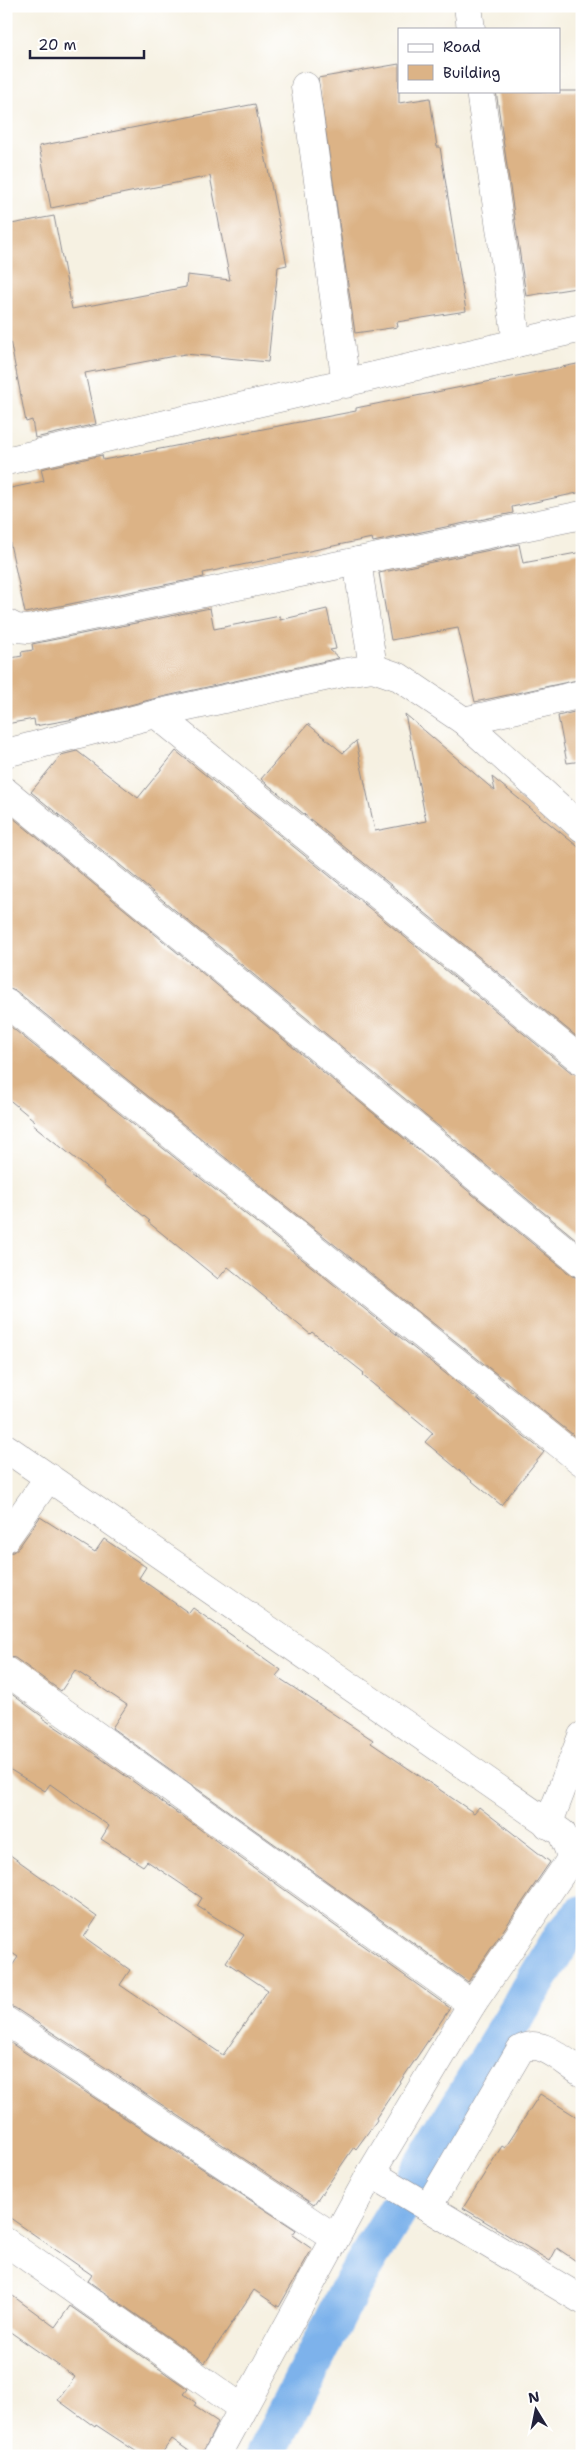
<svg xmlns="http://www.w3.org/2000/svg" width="588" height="2462" font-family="'Shantell Sans',sans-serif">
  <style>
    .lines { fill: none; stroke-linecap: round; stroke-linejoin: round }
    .canal { stroke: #7db2eb; stroke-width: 40 }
    .building { fill: #dcb386 }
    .street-casing { stroke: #8c8a8e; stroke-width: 29 }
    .street { stroke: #fff; stroke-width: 28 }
  </style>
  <rect width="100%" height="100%" fill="#fff"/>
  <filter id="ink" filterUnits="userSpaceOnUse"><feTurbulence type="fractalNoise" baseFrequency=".02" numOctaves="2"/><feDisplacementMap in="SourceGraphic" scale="10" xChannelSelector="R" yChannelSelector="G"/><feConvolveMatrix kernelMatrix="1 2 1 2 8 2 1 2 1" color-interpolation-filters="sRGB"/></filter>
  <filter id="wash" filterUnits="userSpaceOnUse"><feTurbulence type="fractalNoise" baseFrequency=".0096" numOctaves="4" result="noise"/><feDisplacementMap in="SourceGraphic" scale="20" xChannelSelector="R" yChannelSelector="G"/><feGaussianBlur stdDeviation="1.12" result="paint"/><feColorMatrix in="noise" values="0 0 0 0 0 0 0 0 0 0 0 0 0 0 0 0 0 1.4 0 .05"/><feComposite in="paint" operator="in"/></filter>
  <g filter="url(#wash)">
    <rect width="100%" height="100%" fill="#f6f1e2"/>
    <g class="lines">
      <polyline class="canal" points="265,2456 353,2283 564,1935 582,1915"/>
    </g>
    <g id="blocks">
      <g class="building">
        <polygon points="399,64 399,103 430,98 437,147 440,147 466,311 397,322 398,327 355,333 318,78"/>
        <polygon points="496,91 582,91 582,287 526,296"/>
        <polygon points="255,104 287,265 278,267 268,362 185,354 85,373 96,424 35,438 32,420 26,422 6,320 6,225 54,216 72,309 186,287 187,275 230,280 210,176 51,208 39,146"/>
        <polygon points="582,363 582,492 512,507 513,513 373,542 372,538 203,573 204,577 25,613 6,525 6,489 44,481 41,469 102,455 103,460 356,411 356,408"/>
        <polygon points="519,544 523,563 582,552 582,679 475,702 458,628 391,640 379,573"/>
        <polygon points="210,608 214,629 280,616 280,620 327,609 336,649 330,650 339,658 153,699 80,718 35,726 34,719 6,724 6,659 22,656 21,652 33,650 32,644"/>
        <polygon points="582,710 582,761 567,763 558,716"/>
        <polygon points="405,714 495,791 492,777 582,850 582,1041 261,779 308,724 343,753 356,741 375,831 426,821"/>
        <polygon points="77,751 138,798 176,751 572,1073 582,1076 582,1244 31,792 61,755"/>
        <polygon points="12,817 572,1276 582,1279 582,1442 16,991 6,988 6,824"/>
        <polygon points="6,1023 544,1452 501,1505 425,1442 433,1433 362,1375 364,1373 312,1332 310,1334 228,1267 218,1279 148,1222 150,1221 104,1184 105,1182 32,1124 35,1121 6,1097"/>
        <polygon points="40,1517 95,1552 104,1539 146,1567 139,1578 189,1613 193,1608 281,1670 276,1676 373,1740 371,1743 474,1813 479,1807 550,1862 468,1982 112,1728 127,1705 75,1670 61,1691 15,1658 6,1656 6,1553 13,1552 19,1547"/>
        <polygon points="6,1690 43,1717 42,1718 71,1737 450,2008 376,2118 377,2120 356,2149 354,2147 314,2205 15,2008 6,2005 6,1975 18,1957 6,1949 6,1852 97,1917 84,1937 130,1970 120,1985 223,2055 268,1990 226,1962 244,1935 197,1906 202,1898 147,1861 143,1866 101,1839 109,1826 50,1784 45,1791 6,1767"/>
        <polygon points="6,2040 296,2230 292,2235 312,2249 279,2307 254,2290 205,2363 88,2281 92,2275 6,2215"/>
        <polygon points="540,2094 582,2120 582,2265 557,2248 550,2261 463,2208 502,2146 505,2148"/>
        <polygon points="6,2291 55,2327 70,2306 188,2389 184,2394 196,2403 194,2406 218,2422 201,2456 196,2456 172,2439 160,2456 143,2456 96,2425 95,2427 58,2400 75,2377 6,2329"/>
      </g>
    </g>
  </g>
  <g filter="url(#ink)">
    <use href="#blocks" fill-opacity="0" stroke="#8c8a8e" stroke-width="1"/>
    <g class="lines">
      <g class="street-casing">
        <g id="street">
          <polyline points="468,6 471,29"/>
          <polyline points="305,86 346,384"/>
          <polyline points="480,91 517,343"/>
          <polyline points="6,461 582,328"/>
          <polyline points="357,561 373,668"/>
          <polyline points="6,623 16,628 28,629 582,515"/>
          <polyline points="156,714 582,1061"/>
          <polyline points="464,721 582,694"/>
          <polyline points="6,753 156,714 347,672 373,668 399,677 464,721 582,828"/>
          <polyline points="6,792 582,1264"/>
          <polyline points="6,1003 582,1462"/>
          <polyline points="6,1448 562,1833 570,1853 569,1862 472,2004 371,2173 217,2456"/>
          <polyline points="6,1538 49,1477"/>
          <polyline points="6,1671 472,2004"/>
          <polyline points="548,1825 582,1736"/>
          <polyline points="6,2021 334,2237"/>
          <polyline points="371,2173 582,2300"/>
          <path d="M428,2207L520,2050C540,2036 564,2062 582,2073"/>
          <polyline points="6,2242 242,2408"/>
        </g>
      </g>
      <use href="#street" class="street"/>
    </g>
  </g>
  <rect width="588" height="2462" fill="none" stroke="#fff" stroke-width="25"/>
  <rect x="398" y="28" width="162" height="65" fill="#ffffff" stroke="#a7a7b1"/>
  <rect x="408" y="44" width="25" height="8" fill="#ffffff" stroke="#a7a7b1"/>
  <text x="443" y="52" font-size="15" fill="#22223b">Road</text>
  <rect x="408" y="65" width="25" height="15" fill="#dcb386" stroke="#a7a7b1"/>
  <text x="443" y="78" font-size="15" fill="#22223b">Building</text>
  <g transform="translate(536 2410) rotate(350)" stroke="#ffffff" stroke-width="4" paint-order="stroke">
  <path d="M0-4L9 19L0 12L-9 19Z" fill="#22223b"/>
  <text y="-8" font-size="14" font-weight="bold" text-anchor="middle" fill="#22223b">N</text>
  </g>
  <path d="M30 50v8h114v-8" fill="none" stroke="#22223b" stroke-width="2.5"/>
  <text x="38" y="50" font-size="15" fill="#22223b" stroke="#ffffff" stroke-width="4" paint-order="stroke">20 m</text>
</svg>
